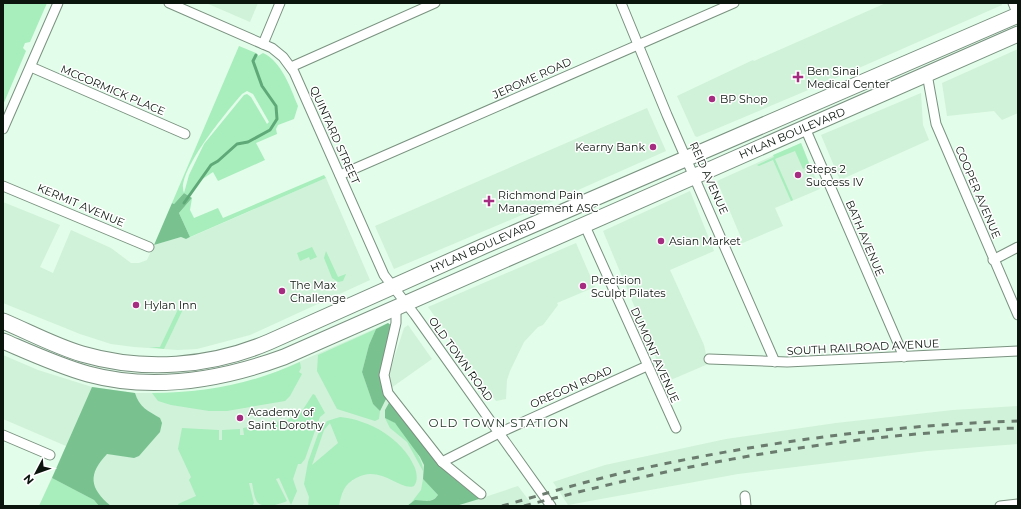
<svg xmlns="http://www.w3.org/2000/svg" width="1021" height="509" font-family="Montserrat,sans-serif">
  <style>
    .built { fill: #d0f2d9 }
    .green { fill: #a8edbc; fill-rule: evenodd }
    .forest { fill: #79c290 }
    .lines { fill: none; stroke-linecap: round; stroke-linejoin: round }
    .stream { stroke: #5fa877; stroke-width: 3 }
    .minor-casing { stroke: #7a9280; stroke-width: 11 }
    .primary-casing { stroke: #7a9280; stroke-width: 17 }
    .minor { stroke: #fff; stroke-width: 9 }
    .primary { stroke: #fff; stroke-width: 15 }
    .rail { stroke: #6b7c6f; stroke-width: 3; stroke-dasharray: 7 7; stroke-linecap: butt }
    .poi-dot { fill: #a62c81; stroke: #fff; stroke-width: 1.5 }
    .labels { text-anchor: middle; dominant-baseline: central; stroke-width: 3; stroke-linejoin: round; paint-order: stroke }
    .poi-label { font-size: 11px; fill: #0b150e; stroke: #fff; text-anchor: start }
    .street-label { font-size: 11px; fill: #0b150e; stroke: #fff }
    .neighbourhood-label { font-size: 12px; letter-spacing: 1px; fill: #1e3324; stroke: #fff }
  </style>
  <rect width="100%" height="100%" fill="#e2fde9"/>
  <g class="built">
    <polygon points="206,3 258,3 250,22"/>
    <polygon points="886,3 1001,3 1002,5 827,82 697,137 695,136 677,96 753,60 754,61"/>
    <polygon points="1018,49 1018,113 1002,120 994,111 947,116 942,83"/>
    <polygon points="921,93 923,125 929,140 840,180 821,135"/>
    <polygon points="647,108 666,151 515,218 394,269 375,226"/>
    <polygon points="801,143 820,189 775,208 783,226 738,245 742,240 717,181"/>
    <polygon points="326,178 370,280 250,335 197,349 178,350 134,347 111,344 80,334 3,303 3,202 60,225 40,267 53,273 71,230 111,248 131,263 139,263 147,260 154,245 181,237 186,239"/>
    <polygon points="690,191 714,251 670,270 704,345 708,364 666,382 603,231"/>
    <polygon points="576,243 595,287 557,303 558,305 543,325 538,327 524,342 510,371 507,380 506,399 496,401 428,307"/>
    <polygon points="388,323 392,326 381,366 381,382 384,391 437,462 452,477 479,499 518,486 533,506 39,506 66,446 3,419 3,355 38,370 92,387 135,393 182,393 223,388 262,378"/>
    <polygon points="408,325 432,359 391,388 389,374 404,328"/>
    <polygon points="1018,406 1018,444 927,451 738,474 568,505 553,482 605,465 726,439 836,423 953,410"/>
  </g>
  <g class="green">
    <polygon points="3,3 47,3 30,42 25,43 23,48 26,51 3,105"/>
    <path d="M239,46L256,53L258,56L263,53C282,62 290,87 298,106L294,119L278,125L276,129L277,134L256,143L265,160L218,181L213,172L201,180L189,196L184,193L174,204L172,203ZM247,91L253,94L269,122L267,124L251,97L247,94L244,95L204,144L189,175L184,193C175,173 229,109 242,94Z"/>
    <polygon points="801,143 810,166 803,169 795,151 775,159 793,200 791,201 773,160 759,166 757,165 774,157 773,155"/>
    <polygon points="324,175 326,178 190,237 179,213 192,198 190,210 194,218 218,208 223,218"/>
    <polygon points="312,247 317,257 310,260 309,257 300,261 297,253"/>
    <polygon points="326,251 338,277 346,274 343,281 338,282 332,278 324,258"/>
    <polygon points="181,303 185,305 164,349 149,347 160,347"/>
    <polygon points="376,329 369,345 362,372 373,404 380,411 379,419 375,421 337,409 317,371 318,355"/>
    <path d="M300,362L301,368L299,372L302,374L290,396L285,401L227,411H209L171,405L158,401L152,393C204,393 252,384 300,362Z"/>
    <path d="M313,394L315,395L325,413L320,417L305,459L301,464H298L293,479L297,491L291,505L279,478L276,479L287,501C278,505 263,509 257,502C254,497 253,488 252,483H249L254,503L252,506H179L178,504L196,496L189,480L191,477L178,449L182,428L219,430V440H222V430L240,429V435H244L243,428L281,421L284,431L288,430L285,421L300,414Z"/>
    <path d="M340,417C370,420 403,439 415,468C417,474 418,481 414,486C401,492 381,464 356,478C344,484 341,494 339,506H308L309,497L304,484L308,462L318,434L327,421ZM330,423L338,443L312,465L324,430Z"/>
    <path d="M385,418C389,420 393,421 396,424C404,432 425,461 423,471L407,442L390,428Z"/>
    <polygon points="52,478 94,500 99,506 39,506"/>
    <path d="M423,479L438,495C430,506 420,497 411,503L421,490Z"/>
  </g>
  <g class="forest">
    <polygon points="184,193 192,198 179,213 190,237 186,239 181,237 154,245 172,203 174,204"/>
    <path d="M388,323L392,326C386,349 374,374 387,397L380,411L373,404L362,372L369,345L376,329Z"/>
    <path d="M92,387L135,393C139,407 148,411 160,418L162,423L160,432L139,456L134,458L107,454C88,474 89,488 111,506H99L94,500L52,478Z"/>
    <path d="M390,401L437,462L452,477L479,499L456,506H407L415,500C424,500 432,504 438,495L423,479L424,465L420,457L395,423L385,418V410Z"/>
  </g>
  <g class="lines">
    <polyline class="stream" points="184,203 211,165 218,161 237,144 248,142 270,130 277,119 276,106 262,86 253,61 256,55"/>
    <g class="minor-casing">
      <g id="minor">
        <polyline points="169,3 272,48 283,57 294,72 384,275 415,315 551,506"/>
        <polyline points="621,3 667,115 775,362"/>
        <polyline points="1013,3 1018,15"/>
        <polyline points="263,44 280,3"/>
        <polyline points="31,67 185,134"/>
        <polyline points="291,67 435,3"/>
        <polyline points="927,74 936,124 1018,315"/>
        <polyline points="805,128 904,357"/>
        <polyline points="3,129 58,3"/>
        <polyline points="340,175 734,3"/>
        <polyline points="3,186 149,247"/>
        <polyline points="585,226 676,428"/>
        <polyline points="993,260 1018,247"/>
        <polyline points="396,308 396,323 384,375 388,393 442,462 481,494"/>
        <polyline points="709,359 787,362 1018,351"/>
        <polyline points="3,435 50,455"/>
        <polyline points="442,462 499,433 647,366"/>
        <polyline points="745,496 746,506"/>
        <polyline points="1000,506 1018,504"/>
      </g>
    </g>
    <g class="primary-casing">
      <g id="primary">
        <path d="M3,321C29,332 55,346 82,354C144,372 210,367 269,342L484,246L1018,15"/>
        <path d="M3,341C31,353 59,366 88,374C154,392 221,380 284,357L1018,34"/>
      </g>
    </g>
    <use href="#minor" class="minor"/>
    <use href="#primary" class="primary"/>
    <g class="rail">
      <path d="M502,506C548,493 593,479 640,469C763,442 892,425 1018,421"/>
      <path d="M524,506C685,463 851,433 1018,428"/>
    </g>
  </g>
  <g class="poi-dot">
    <path d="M796 71h4v4h4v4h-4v4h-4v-4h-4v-4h4z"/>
    <circle cx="712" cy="99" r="4"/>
    <circle cx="653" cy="147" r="4"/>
    <circle cx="798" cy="175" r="4"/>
    <path d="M487 195h4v4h4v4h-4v4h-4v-4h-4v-4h4z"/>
    <circle cx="661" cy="241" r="4"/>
    <circle cx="583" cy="286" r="4"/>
    <circle cx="282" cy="291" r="4"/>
    <circle cx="136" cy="305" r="4"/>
    <circle cx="240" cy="418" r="4"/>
  </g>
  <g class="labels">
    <g class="poi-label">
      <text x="807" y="71">Ben Sinai<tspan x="807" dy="13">Medical Center</tspan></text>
      <text x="720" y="99">BP Shop</text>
      <text x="645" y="147" text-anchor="end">Kearny Bank</text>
      <text x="806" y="169">Steps 2<tspan x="806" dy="13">Success IV</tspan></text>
      <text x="498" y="195">Richmond Pain<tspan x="498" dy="13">Management ASC</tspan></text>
      <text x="669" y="241">Asian Market</text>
      <text x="591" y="280">Precision<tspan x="591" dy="13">Sculpt Pilates</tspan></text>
      <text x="290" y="285">The Max<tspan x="290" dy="13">Challenge</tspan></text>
      <text x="144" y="305">Hylan Inn</text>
      <text x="248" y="412">Academy of<tspan x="248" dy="13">Saint Dorothy</tspan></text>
    </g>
    <g class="street-label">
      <text transform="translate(532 78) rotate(-24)">JEROME ROAD</text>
      <text transform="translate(113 90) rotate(23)">MCCORMICK PLACE</text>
      <text transform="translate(792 133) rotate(-23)">HYLAN BOULEVARD</text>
      <text transform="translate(335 135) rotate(66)">QUINTARD STREET</text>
      <text transform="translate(709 178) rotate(66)">REID AVENUE</text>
      <text transform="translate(978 192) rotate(67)">COOPER AVENUE</text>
      <text transform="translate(81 205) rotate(23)">KERMIT AVENUE</text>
      <text transform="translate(865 238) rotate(67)">BATH AVENUE</text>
      <text transform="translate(483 246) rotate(-24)">HYLAN BOULEVARD</text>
      <text transform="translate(863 347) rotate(-3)">SOUTH RAILROAD AVENUE</text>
      <text transform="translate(655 355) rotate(66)">DUMONT AVENUE</text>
      <text transform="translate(461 359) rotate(54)">OLD TOWN ROAD</text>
      <text transform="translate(571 387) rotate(-24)">OREGON ROAD</text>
    </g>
    <g class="neighbourhood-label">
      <text x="499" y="422">OLD TOWN STATION</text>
    </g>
  </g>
  <rect width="1021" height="509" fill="none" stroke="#0b150e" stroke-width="8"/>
  <g transform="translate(36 473) rotate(229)" stroke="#ffffff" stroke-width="3" paint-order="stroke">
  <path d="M0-3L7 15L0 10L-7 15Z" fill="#0b150e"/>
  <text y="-6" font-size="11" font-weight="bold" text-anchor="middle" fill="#0b150e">N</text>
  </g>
</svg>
